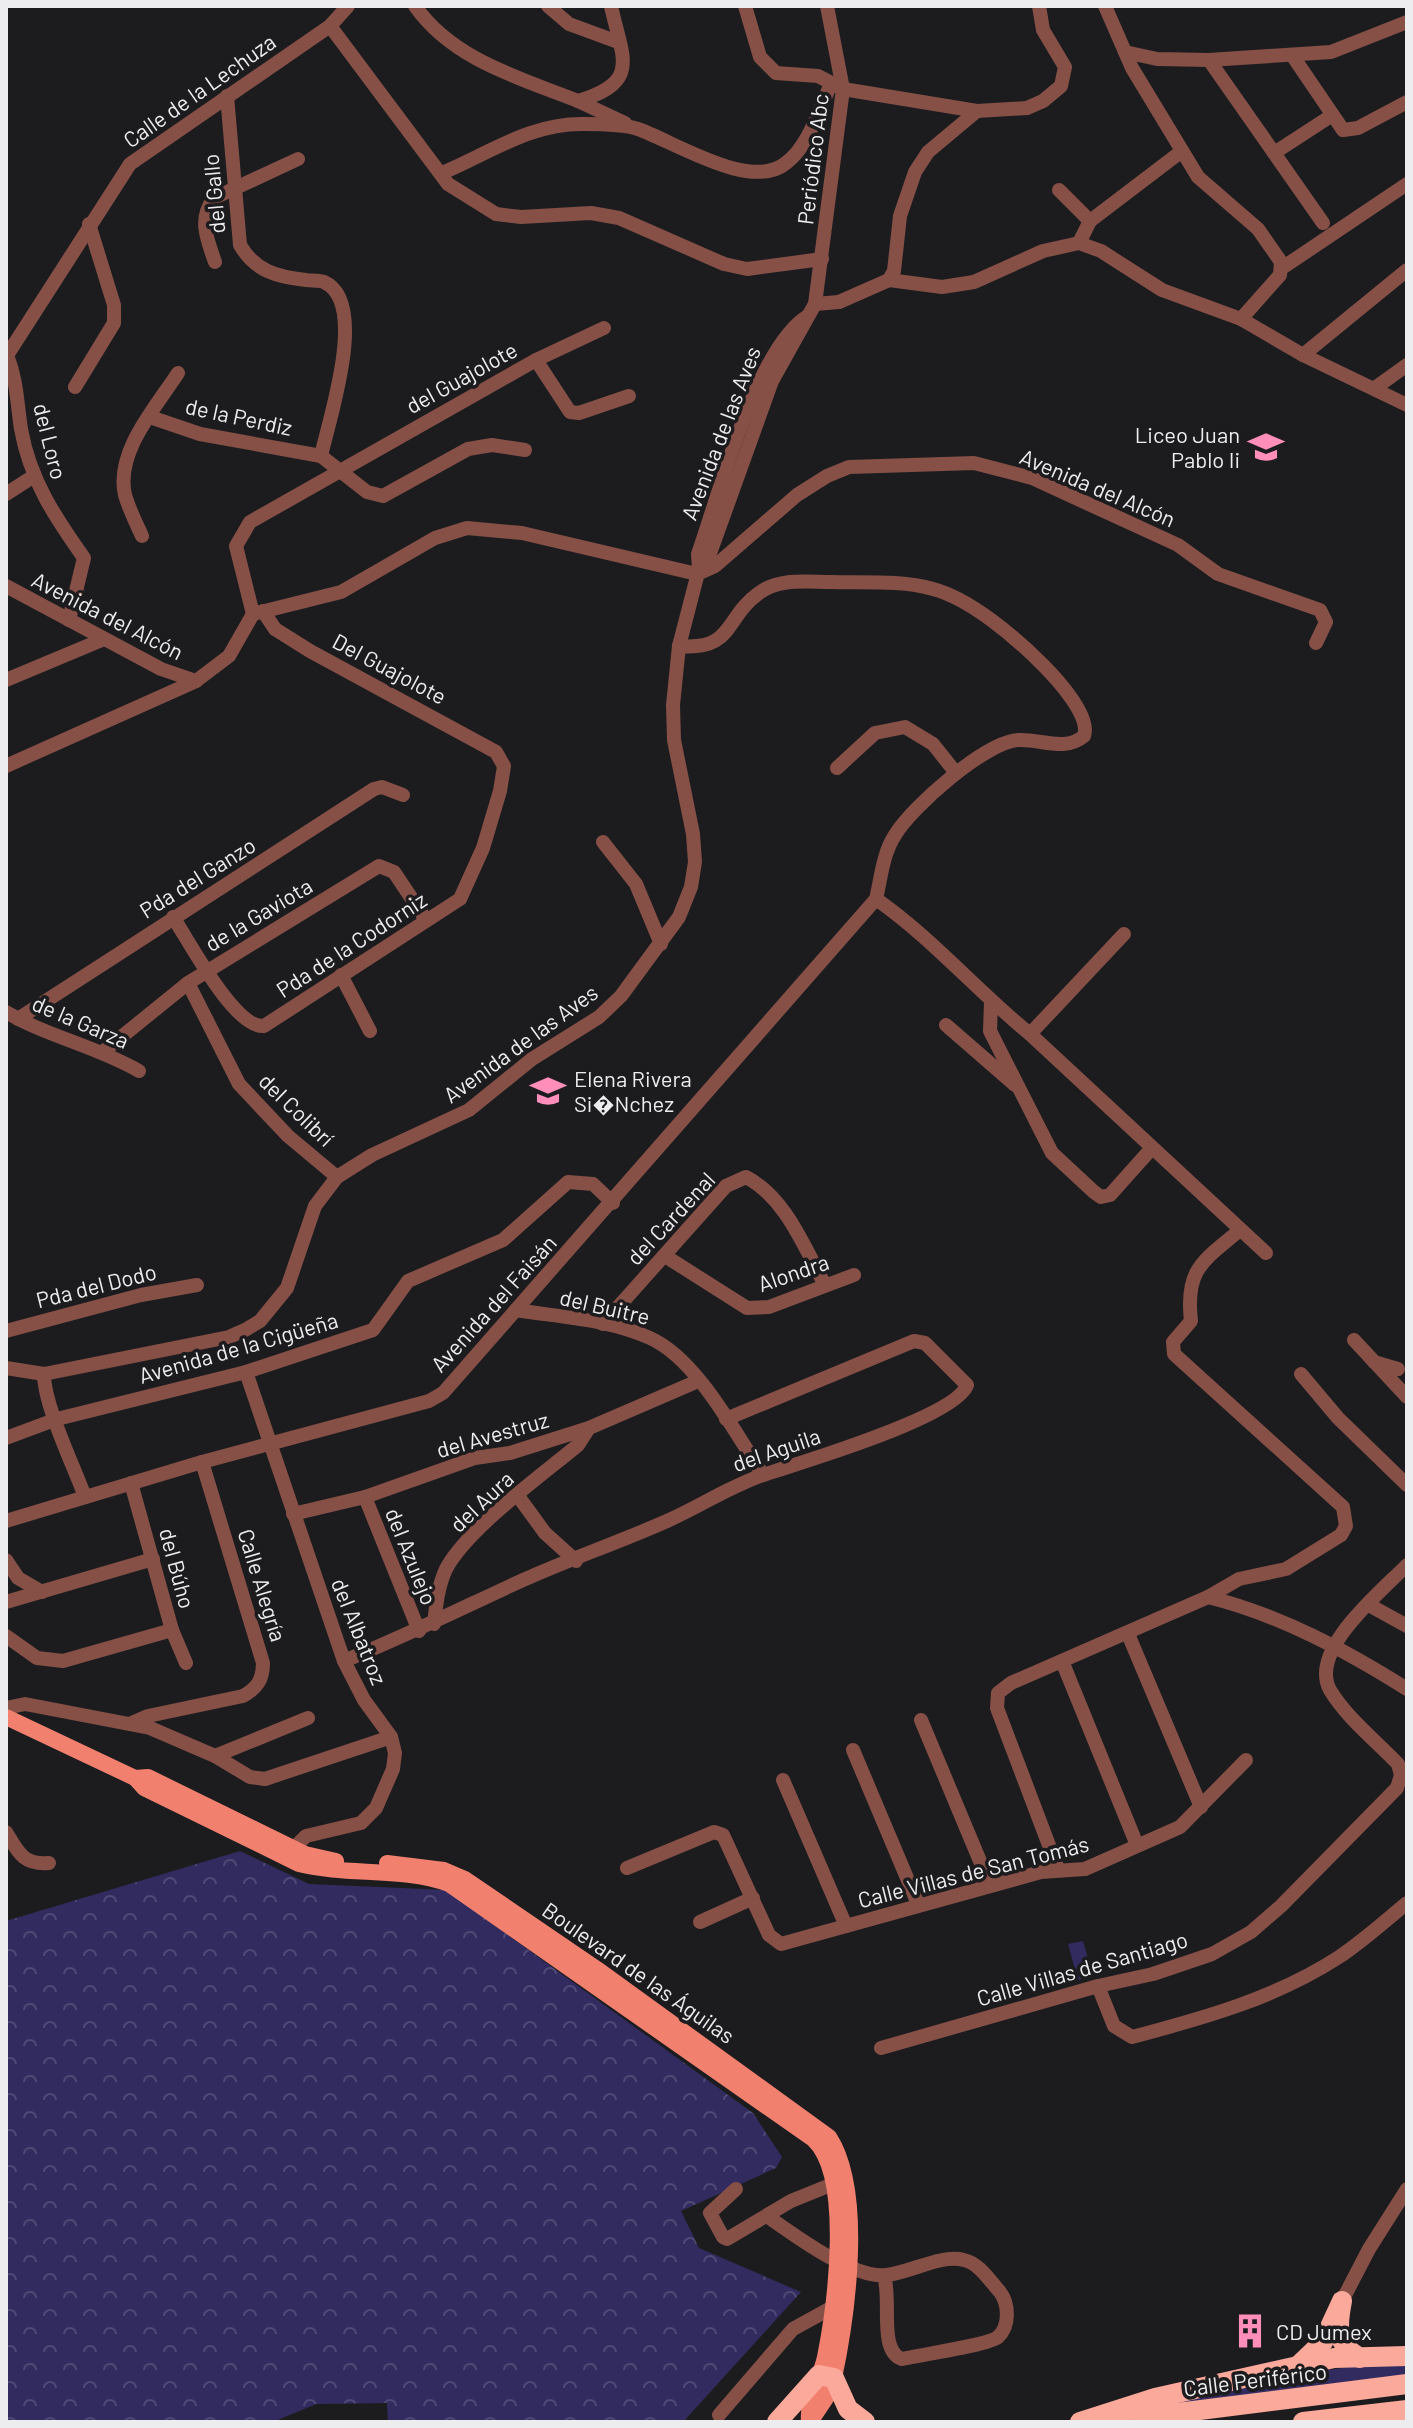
<svg xmlns="http://www.w3.org/2000/svg" width="1413" height="2428" font-family="Barlow,sans-serif">
  <style>
    .green { fill: #312b5f }
    .forest { fill: url(#forest-crowns) }
    .lines { fill: none; stroke-linecap: round; stroke-linejoin: round }
    .minor { stroke: #865047; stroke-width: 14 }
    .major { stroke: #f2806f; stroke-width: 16 }
    .highway { stroke: #fba99b; stroke-width: 20 }
    .labels { text-anchor: middle; dominant-baseline: central; stroke-width: 7; stroke-linejoin: round; paint-order: stroke }
    .street-label { font-size: 22px; fill: #ededef; stroke: #1c1c1f }
    .poi-label { font-size: 22px; fill: #ededef; stroke: #1c1c1f; text-anchor: start }
  </style>
  <defs>
    <pattern id="forest-crowns" width="20" height="18" patternUnits="userSpaceOnUse" patternTransform="scale(2)"><rect width="20" height="18" fill="#312b5f"/><path d="M2 6a3 3 0 1 1 6 0M12 15a3 3 0 1 1 6 0" fill="none" stroke="#4f4a76"/></pattern>
  </defs>
  <rect width="100%" height="100%" fill="#1c1c1f"/>
  <g class="green">
    <polygon points="1083,1941 1093,1976 1078,1980 1068,1944"/>
    <path d="M1407,2362V2380L1118,2416C1214,2392 1308,2367 1407,2362Z"/>
  </g>
  <polygon class="forest" points="240,1851 309,1884 446,1890 753,2113 782,2157 776,2168 681,2211 699,2248 801,2292 683,2422 388,2422 387,2403 316,2404 273,2422 6,2422 6,1921"/>
  <g class="lines">
    <g class="minor">
      <path d="M415,6C453,60 520,78 578,101C642,82 622,58 611,6"/>
      <polyline points="548,6 569,24 618,42"/>
      <polyline points="745,6 760,57 776,73 818,76 843,89 977,111 1027,108 1043,101 1061,86 1065,67 1043,30 1039,6"/>
      <polyline points="1105,6 1132,68 1198,177 1258,229 1281,262 1280,275 1241,319"/>
      <polyline points="330,26 448,184 496,214 521,217 591,213 619,218 724,264 747,269 822,259"/>
      <polyline points="1125,52 1157,59 1209,60 1331,52 1407,22"/>
      <polyline points="1292,55 1343,130 1358,128 1407,102"/>
      <polyline points="1209,60 1323,223"/>
      <path d="M227,96L240,245C255,271 277,277 306,280C311,281 319,280 324,282C369,302 329,419 321,456"/>
      <polyline points="578,101 625,123"/>
      <polyline points="1274,153 1331,116"/>
      <path d="M442,173C490,153 530,123 584,124C601,124 623,124 638,129C675,142 751,192 786,163C809,146 819,109 831,84"/>
      <polyline points="1059,190 1090,221"/>
      <polyline points="1079,243 1101,251 1162,290 1241,319 1303,355 1407,405"/>
      <path d="M215,262C207,239 198,219 214,198L298,159"/>
      <polyline points="1282,268 1407,184"/>
      <polyline points="889,280 942,287 974,282 1043,251 1079,243 1090,221 1182,151"/>
      <polyline points="815,304 839,302 889,280 894,271 900,216 915,172 928,152 977,111"/>
      <path d="M7,355C17,380 17,403 21,429C30,480 55,517 84,558L69,620"/>
      <polyline points="1303,355 1407,270"/>
      <polyline points="6,357 130,164 330,26 348,6"/>
      <polyline points="536,360 570,412 579,413 629,396"/>
      <polyline points="75,387 114,323 114,305 89,224"/>
      <polyline points="1375,388 1407,365"/>
      <polyline points="150,417 200,434 321,456 367,492 383,496 468,449 492,445 525,450"/>
      <polyline points="6,494 34,476"/>
      <path d="M142,536C136,523 129,509 125,495C115,452 156,407 178,373"/>
      <polyline points="699,569 708,559 772,381 815,304 843,89 827,6"/>
      <polyline points="6,586 161,669 196,681"/>
      <polyline points="253,614 341,592 435,538 467,528 522,533 697,574 715,566 797,495 827,476 849,467 974,463 1032,478 1178,545 1218,574 1320,610 1326,622 1316,643"/>
      <polyline points="253,614 236,546 250,522 536,360 604,328"/>
      <polyline points="6,680 104,639"/>
      <polyline points="6,766 196,681 229,656 253,614"/>
      <polyline points="837,768 875,733 905,727 933,744 956,773"/>
      <polyline points="603,842 636,884 661,944"/>
      <path d="M876,899C932,938 977,991 1030,1034L1266,1253"/>
      <path d="M173,917C189,941 235,1029 264,1026L460,899L483,848L500,791L504,766L496,752L310,651L275,629L263,611"/>
      <polyline points="341,975 370,1031"/>
      <polyline points="188,983 239,1084 288,1136 337,1177"/>
      <polyline points="991,1002 990,1031 1052,1153 1094,1192 1101,1197 1110,1195 1152,1148"/>
      <path d="M6,1012C48,1037 96,1046 139,1071"/>
      <polyline points="18,1019 374,789 382,787 403,795"/>
      <polyline points="946,1025 1015,1085"/>
      <polyline points="1030,1034 1124,934"/>
      <polyline points="104,1051 188,983 379,866 394,872 426,920"/>
      <polyline points="665,1256 747,1308 769,1307 854,1275"/>
      <path d="M516,1310C559,1317 609,1319 650,1338C697,1359 735,1433 763,1475"/>
      <path d="M603,1324L726,1186L746,1177C786,1198 804,1247 825,1285"/>
      <polyline points="6,1331 141,1295 197,1285"/>
      <polyline points="1354,1340 1407,1397"/>
      <polyline points="1374,1362 1398,1369"/>
      <path d="M6,1368L44,1374L229,1337L245,1330L260,1321L287,1288L315,1206L337,1177L372,1155L469,1110L532,1059L599,1017L621,996L679,917L691,887L695,862L693,834L674,740L673,705L679,646L699,569L698,554C719,495 757,346 808,316"/>
      <polyline points="246,1372 344,1661 364,1700 391,1737 395,1753 393,1769 376,1808 361,1823 306,1836 294,1848"/>
      <path d="M44,1374C44,1405 73,1464 85,1497"/>
      <polyline points="1301,1374 1338,1418 1407,1485"/>
      <polyline points="6,1438 57,1419 246,1372 373,1330 408,1281 503,1240 568,1182 593,1184 613,1203"/>
      <polyline points="131,1483 172,1630 186,1663"/>
      <polyline points="518,1496 545,1533 576,1561"/>
      <polyline points="365,1497 419,1631"/>
      <polyline points="293,1514 365,1497 475,1458 510,1453 589,1428 698,1381"/>
      <path d="M6,1521L202,1462L429,1401L443,1393L876,899C881,878 883,853 895,835C912,807 986,741 1019,740C1041,739 1065,752 1084,736C1091,716 1057,679 1043,665C1016,638 971,599 933,589C901,580 864,583 830,582C806,582 779,578 759,593C724,618 734,651 679,646"/>
      <polyline points="6,1560 18,1578 42,1592"/>
      <path d="M1208,1597C1280,1615 1345,1650 1407,1689"/>
      <polyline points="6,1602 153,1559"/>
      <polyline points="1369,1605 1407,1626"/>
      <path d="M434,1624C436,1606 438,1586 446,1569C467,1529 542,1475 578,1445L589,1428"/>
      <polyline points="1128,1634 1201,1807"/>
      <polyline points="6,1636 37,1658 63,1661 172,1630"/>
      <path d="M344,1661C401,1638 454,1612 510,1586C561,1562 615,1544 667,1521C701,1506 730,1486 766,1474C802,1462 956,1417 967,1385L925,1343L914,1341L726,1419"/>
      <polyline points="1062,1661 1137,1845"/>
      <polyline points="6,1708 25,1704 150,1728 215,1756 250,1777 265,1779 391,1737"/>
      <polyline points="921,1720 990,1885"/>
      <path d="M132,1723L148,1716L243,1696C257,1688 263,1680 263,1663L202,1462"/>
      <polyline points="853,1750 918,1904"/>
      <polyline points="215,1756 308,1718"/>
      <polyline points="783,1780 846,1926"/>
      <path d="M6,1832C18,1852 23,1865 49,1863"/>
      <polyline points="627,1868 714,1832 723,1835 769,1935 781,1944 1041,1872 1085,1869 1180,1827 1246,1760"/>
      <path d="M1058,1869L997,1708L998,1693L1011,1683L1208,1597L1239,1579L1286,1569L1341,1535L1346,1526L1343,1507L1174,1354L1173,1342L1191,1321C1185,1269 1203,1261 1240,1230"/>
      <polyline points="700,1922 753,1898"/>
      <path d="M1098,1986L1114,2026L1132,2037C1204,2018 1276,1998 1339,1957C1363,1941 1385,1921 1407,1903"/>
      <path d="M881,2048L1098,1986L1153,1974L1212,1954L1251,1932L1281,1906L1397,1788L1401,1775L1398,1764C1376,1741 1346,1717 1330,1690C1308,1650 1382,1591 1407,1565"/>
      <polyline points="736,2189 710,2213 723,2237 727,2239 791,2201 833,2184"/>
      <path d="M767,2216C794,2235 853,2279 886,2275C910,2273 940,2254 964,2260C979,2263 990,2281 1000,2292C1009,2304 1010,2326 998,2337C989,2345 918,2355 902,2359C878,2351 892,2299 884,2276"/>
      <polyline points="1342,2301 1369,2249 1407,2189"/>
      <polyline points="719,2415 793,2329 833,2307"/>
    </g>
    <g class="major">
      <path d="M6,1717L135,1778L144,1788L299,1864C348,1876 402,1867 449,1884L813,2139C853,2176 835,2307 825,2357C820,2380 807,2397 809,2422"/>
      <polyline points="135,1778 148,1777 305,1854 336,1861"/>
      <path d="M387,1863L444,1870L465,1879L597,1969L829,2137C865,2192 847,2317 834,2378L828,2395L810,2422"/>
    </g>
    <g class="highway">
      <path d="M1300,2364L1323,2342L1342,2301C1337,2326 1335,2344 1360,2358"/>
      <polyline points="1113,2421 1407,2384"/>
      <polyline points="777,2422 819,2375 834,2378 848,2409 865,2422"/>
      <polyline points="1080,2422 1155,2398 1334,2358 1407,2356"/>
      <polyline points="1303,2422 1407,2410"/>
    </g>
  </g>
  <defs>
    <g id="school-bare" transform="scale(2.76)"><path d="M0-5L7-2L0 1L-7-2ZM-4 1L0 2.5L4 1V4Q0 6-4 4Z" fill="#ff8eba" stroke="#1c1c1f" stroke-width="2.5" paint-order="stroke"/></g>
    <g id="building-bare" transform="scale(2.76)"><path d="M-4-6H4V6H1V3H-1V6H-4ZM-2.5-4.3h1.7v1.8h-1.7ZM.8-4.3h1.7v1.8H.8ZM-2.5-1h1.7V.8h-1.7ZM.8-1h1.7V.8H.8Z" fill="#ff8eba" stroke="#1c1c1f" stroke-width="2.5" paint-order="stroke"/></g>
  </defs>
  <g fill-rule="evenodd">
    <use href="#school-bare" x="1266" y="447"/>
    <use href="#school-bare" x="548" y="1091"/>
    <use href="#building-bare" x="1250" y="2331"/>
  </g>
  <g class="labels">
    <g class="street-label">
      <text transform="translate(199 90) rotate(-35)">Calle de la Lechuza</text>
      <text transform="translate(812 159) rotate(-83)">Periódico Abc</text>
      <text transform="translate(213 194) rotate(-95)">del Gallo</text>
      <text transform="translate(461 377) rotate(-29)">del Guajolote</text>
      <text transform="translate(239 416) rotate(12)">de la Perdiz</text>
      <text transform="translate(720 433) rotate(-69)">Avenida de las Aves</text>
      <text transform="translate(51 441) rotate(76)">del Loro</text>
      <text transform="translate(1098 487) rotate(23)">Avenida del Alcón</text>
      <text transform="translate(108 615) rotate(27)">Avenida del Alcón</text>
      <text transform="translate(390 668) rotate(28)">Del Guajolote</text>
      <text transform="translate(197 877) rotate(-32)">Pda del Ganzo</text>
      <text transform="translate(258 914) rotate(-31)">de la Gaviota</text>
      <text transform="translate(351 944) rotate(-33)">Pda de la Codorniz</text>
      <text transform="translate(81 1021) rotate(23)">de la Garza</text>
      <text transform="translate(520 1043) rotate(-36)">Avenida de las Aves</text>
      <text transform="translate(297 1109) rotate(44)">del Colibrí</text>
      <text transform="translate(670 1218) rotate(-47)">del Cardenal</text>
      <text transform="translate(793 1272) rotate(-19)">Alondra</text>
      <text transform="translate(96 1285) rotate(-14)">Pda del Dodo</text>
      <text transform="translate(493 1303) rotate(-48)">Avenida del Faisán</text>
      <text transform="translate(605 1306) rotate(13)">del Buitre</text>
      <text transform="translate(238 1347) rotate(-16)">Avenida de la Cigüeña</text>
      <text transform="translate(492 1434) rotate(-16)">del Avestruz</text>
      <text transform="translate(776 1449) rotate(-19)">del Aguila</text>
      <text transform="translate(481 1501) rotate(-43)">del Aura</text>
      <text transform="translate(412 1556) rotate(68)">del Azulejo</text>
      <text transform="translate(178 1568) rotate(75)">del Búho</text>
      <text transform="translate(263 1585) rotate(73)">Calle Alegría</text>
      <text transform="translate(360 1631) rotate(68)">del Albatroz</text>
      <text transform="translate(973 1871) rotate(-14)">Calle Villas de San Tomás</text>
      <text transform="translate(1082 1968) rotate(-16)">Calle Villas de Santiago</text>
      <text transform="translate(639 1972) rotate(35)">Boulevard de las Águilas</text>
      <text transform="translate(1255 2379) rotate(-7)">Calle Periférico</text>
    </g>
    <g class="poi-label">
      <text x="1240" y="434" text-anchor="end">Liceo Juan<tspan x="1240" dy="25">Pablo Ii</tspan></text>
      <text x="574" y="1078">Elena Rivera<tspan x="574" dy="25">Si�Nchez</tspan></text>
      <text x="1276" y="2331">CD Jumex</text>
    </g>
  </g>
  <rect width="1413" height="2428" fill="none" stroke="#ededef" stroke-width="16"/>
</svg>
